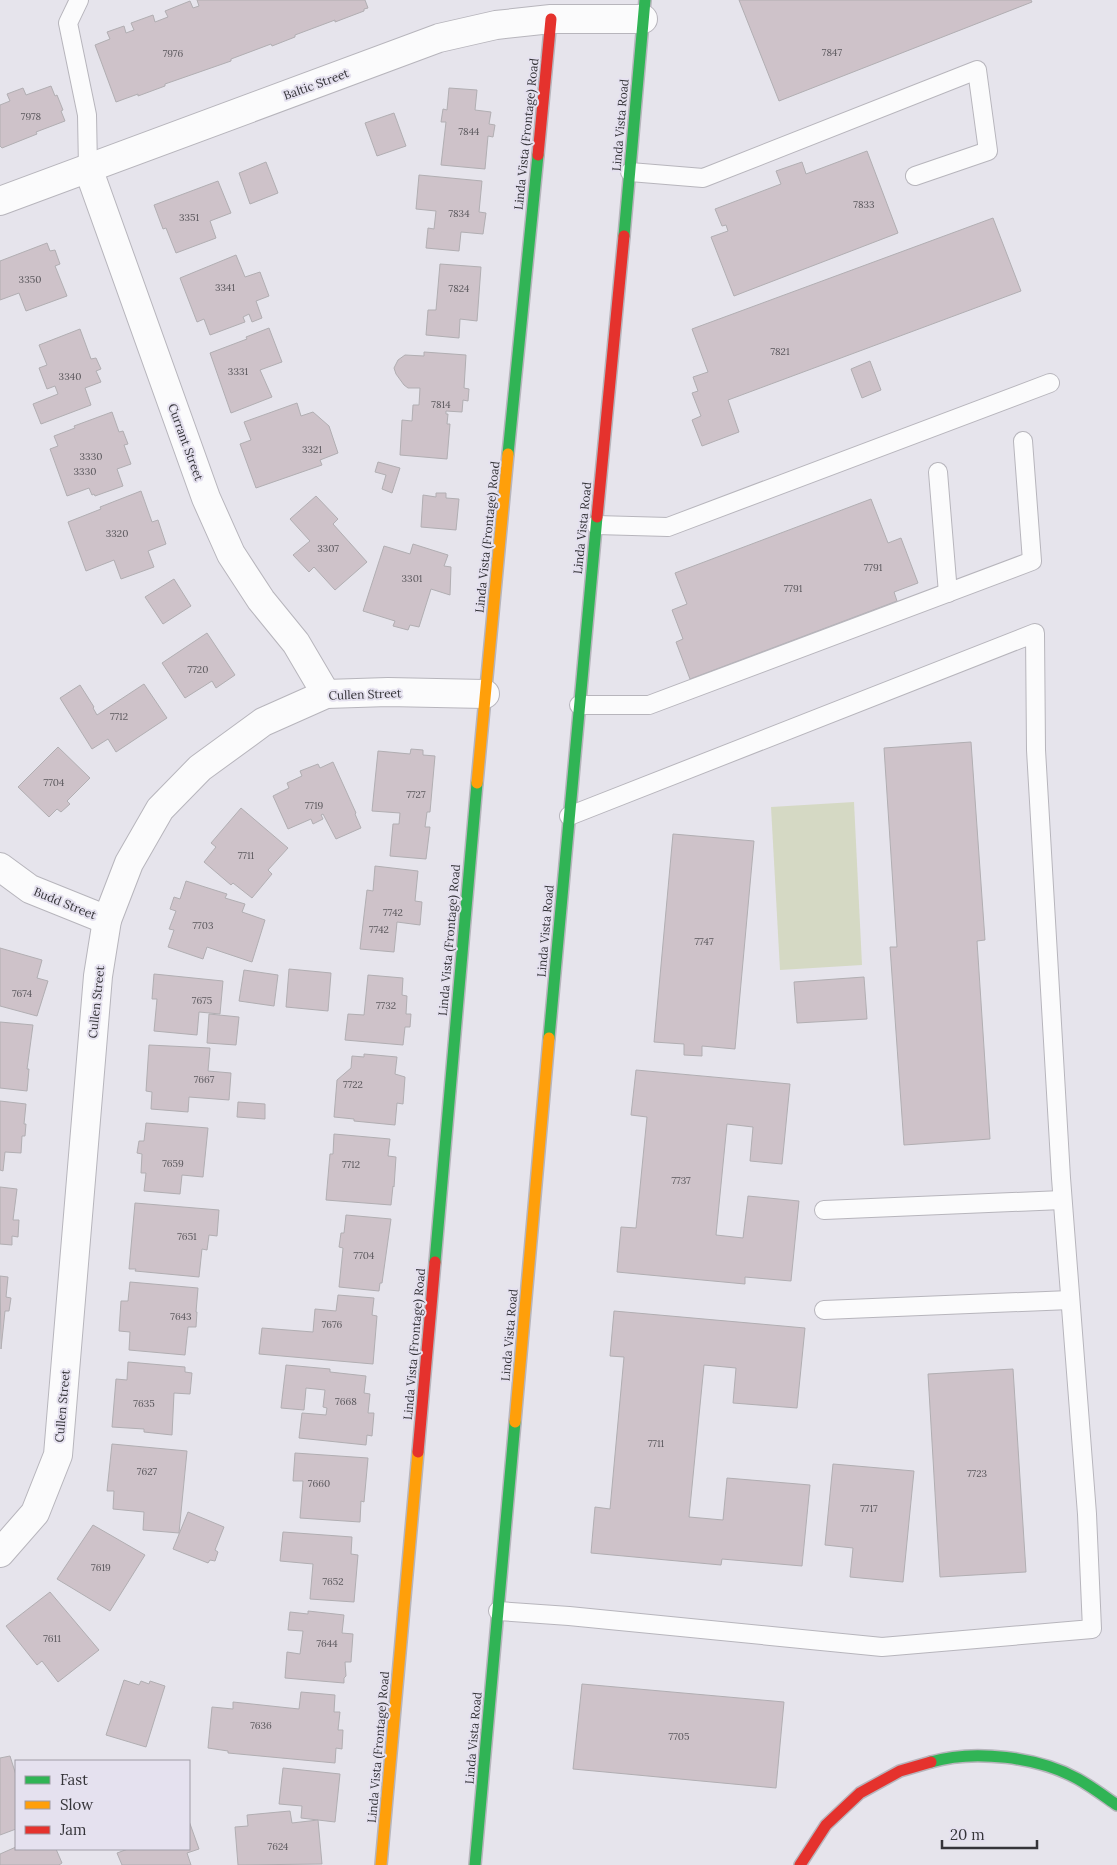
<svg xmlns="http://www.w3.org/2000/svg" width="1117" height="1865" font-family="Lora,serif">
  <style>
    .green { fill: #d5d9c4 }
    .building { fill: #cec2c9; stroke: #b1aeb2 }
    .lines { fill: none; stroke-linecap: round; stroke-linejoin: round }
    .lane-casing { stroke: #b7b5bc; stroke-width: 20 }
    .street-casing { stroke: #b7b5bc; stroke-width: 30 }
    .fast-casing { stroke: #b7b5bc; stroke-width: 14 }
    .slow-casing { stroke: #b7b5bc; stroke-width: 14 }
    .jam-casing { stroke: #b7b5bc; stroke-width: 14 }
    .lane { stroke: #fbfbfc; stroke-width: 18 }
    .street { stroke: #fbfbfc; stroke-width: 28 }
    .fast { stroke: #30b455; stroke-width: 11 }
    .slow { stroke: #ff9f0a; stroke-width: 11 }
    .jam { stroke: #e5322d; stroke-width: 11 }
    .labels { text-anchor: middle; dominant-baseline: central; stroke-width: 4; stroke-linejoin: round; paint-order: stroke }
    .number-label { font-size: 10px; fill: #5b585d }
    .street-label { font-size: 12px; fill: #353439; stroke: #e5e1ef }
  </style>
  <rect width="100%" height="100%" fill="#e6e4ec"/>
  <polygon class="green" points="854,802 862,965 780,970 771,807"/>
  <g class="building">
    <polygon points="197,0 365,0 368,8 364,9 364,11 335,22 335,20 295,35 295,37 272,46 271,44 231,59 231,61 165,84 165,86 138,96 138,94 116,102 95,45 110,39 107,32 124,26 126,33 134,30 131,23 153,15 155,22 168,17 165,11 190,1 193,8 199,6"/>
    <polygon points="739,0 1031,0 1032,2 779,101"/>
    <polygon points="51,86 55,96 57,95 63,110 61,111 65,121 36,132 37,134 2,148 0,146 0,105 10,101 7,94 23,88 26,95"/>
    <polygon points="449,88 477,90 475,110 491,112 489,124 495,125 493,137 488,136 485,169 441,165 446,122 441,122 443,109 447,110"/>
    <polygon points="394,113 406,146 377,156 365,123"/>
    <polygon points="867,151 898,233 734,296 711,237 728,231 726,225 722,226 715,209 781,184 776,171 802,162 806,174"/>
    <polygon points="266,162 278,193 250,204 239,173"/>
    <polygon points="419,175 482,181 479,212 486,213 483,234 461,232 459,251 426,248 428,228 434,229 436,211 416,209"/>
    <polygon points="218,181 231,213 210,221 216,238 176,253 166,228 163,229 154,205"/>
    <polygon points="993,218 1021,291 728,400 739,432 702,446 692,420 701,416 692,393 698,391 693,377 708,372 692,329"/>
    <polygon points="47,243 50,251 55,250 60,264 55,266 67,296 26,311 19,293 0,300 0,261"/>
    <polygon points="236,255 245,277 260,272 269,296 256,301 262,318 252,322 249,314 243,317 245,322 210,335 204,319 197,322 180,278"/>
    <polygon points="440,264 481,267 477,321 460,319 459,338 426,335 428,310 436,310"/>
    <polygon points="269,328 282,362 260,370 272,397 231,413 210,353 247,339 246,337"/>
    <polygon points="80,329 91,359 96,358 101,369 96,371 101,382 85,388 91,405 41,424 33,404 58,394 55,386 47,389 39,368 47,365 39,345"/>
    <polygon points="424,352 466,355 464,388 469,389 468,401 463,400 462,412 446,411 446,414 448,414 447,424 450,424 447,459 400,455 402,420 412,421 413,405 419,405 420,388 408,388 404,385 396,374 394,368 398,360 405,355 424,356"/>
    <polygon points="870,361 881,390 862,398 851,369"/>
    <polygon points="297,403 301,416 313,412 329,426 338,453 320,460 322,465 256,488 240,444 251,440 244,422"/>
    <polygon points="112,412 119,432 123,431 128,444 124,445 131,464 117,469 123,486 95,496 94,494 92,495 89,488 67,496 50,449 58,446 54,436 75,428 74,426"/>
    <polygon points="378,462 400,468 392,493 382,489 386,475 375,472"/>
    <polygon points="141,491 152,522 158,520 166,544 148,551 154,567 121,579 114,560 86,571 68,522 101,509 100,507"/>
    <polygon points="436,493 446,493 446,498 459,499 456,530 421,527 423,495 436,497"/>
    <polygon points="316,496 338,519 333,524 367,562 335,590 314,567 309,572 293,555 310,541 290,519"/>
    <polygon points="871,499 888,543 901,538 918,583 894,592 897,601 690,679 676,642 683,639 672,610 687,604 675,573"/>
    <polygon points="413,544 448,555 444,566 451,567 450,595 431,589 419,627 410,625 408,630 393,626 395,621 363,611 384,546 410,554"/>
    <polygon points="174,579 191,606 163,624 145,597"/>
    <polygon points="207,633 235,675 216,688 212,681 185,698 162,663"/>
    <polygon points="144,684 167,718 116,752 108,739 92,749 60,698 80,685 94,707 93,708 97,715"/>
    <polygon points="971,742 985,940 977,941 990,1139 904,1145 890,947 897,947 884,748"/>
    <polygon points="58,747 90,778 67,801 70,804 61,812 57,809 49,817 18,787"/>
    <polygon points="411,749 423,750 423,755 435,756 430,812 427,812 425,827 430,827 426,859 390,856 393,824 399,824 400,813 372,811 378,751 410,754"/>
    <polygon points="333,762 356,813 355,814 361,828 336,839 323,814 321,815 323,819 313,824 311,819 288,829 273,796 289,788 287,783 302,776 300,771 318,764 320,768"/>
    <polygon points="241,808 288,848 268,870 272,874 252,898 233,883 231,885 204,862 216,847 211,843"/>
    <polygon points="673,834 754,841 735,1049 702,1046 702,1056 684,1055 684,1044 654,1042"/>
    <polygon points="375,866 418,871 415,901 422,902 420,925 397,922 394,952 360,949 367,890 373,891"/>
    <polygon points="186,881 227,894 225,898 245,904 242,912 265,920 252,962 207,947 203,959 168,947 174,930 169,929 176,911 170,909 174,897 180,899"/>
    <polygon points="0,948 42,960 37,978 48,981 37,1016 0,1006"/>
    <polygon points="289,969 331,973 328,1011 286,1007"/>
    <polygon points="244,970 278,975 274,1006 239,1001"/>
    <polygon points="154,974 223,981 220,1014 199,1012 197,1035 154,1031 157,999 152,999"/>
    <polygon points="368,975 403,978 402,995 407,996 406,1014 411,1014 410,1027 405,1027 403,1045 345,1040 348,1014 364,1015"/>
    <polygon points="864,977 867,1019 797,1023 794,982"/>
    <polygon points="209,1014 239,1017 236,1045 207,1043"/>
    <polygon points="0,1022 33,1025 27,1069 29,1069 27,1091 0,1088"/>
    <polygon points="149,1045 210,1048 208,1071 231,1073 229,1100 189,1097 188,1112 151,1109 152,1092 146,1091"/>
    <polygon points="364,1054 397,1057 395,1074 405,1077 403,1104 397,1103 395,1125 354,1121 354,1119 334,1117 337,1080 351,1068 352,1056 364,1057"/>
    <polygon points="636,1070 790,1084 782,1164 750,1161 753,1127 727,1124 716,1235 743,1238 748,1196 799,1201 791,1281 745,1277 745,1284 617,1272 621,1227 636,1228 647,1117 631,1115"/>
    <polygon points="0,1101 26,1104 24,1124 26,1124 25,1136 22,1136 21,1153 5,1152 3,1171 0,1170"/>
    <polygon points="238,1102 265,1104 265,1119 237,1117"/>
    <polygon points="146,1123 208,1128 203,1177 182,1175 180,1194 144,1191 146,1173 141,1173 142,1154 137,1153 139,1141 144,1141"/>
    <polygon points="334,1134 390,1139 388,1156 396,1157 394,1187 393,1186 391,1205 326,1200 330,1154 333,1154"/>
    <polygon points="0,1187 17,1189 13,1220 19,1220 18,1237 12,1236 12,1245 0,1244"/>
    <polygon points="135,1203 219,1210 217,1236 209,1235 207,1250 202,1249 199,1277 135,1271 136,1269 129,1269"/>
    <polygon points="346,1215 391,1219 382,1283 380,1283 379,1291 339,1287 343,1248 339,1247 341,1233 344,1233"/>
    <polygon points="0,1276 8,1277 6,1297 11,1298 9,1311 5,1311 1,1349"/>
    <polygon points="130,1282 198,1288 196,1312 197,1312 196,1327 188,1327 185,1355 129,1350 130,1332 119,1331 121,1301 128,1301"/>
    <polygon points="338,1295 374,1298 372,1315 377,1316 373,1364 259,1354 262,1328 313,1332 315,1309 336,1311"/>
    <polygon points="614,1311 805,1328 797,1408 733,1403 736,1368 704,1365 689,1517 723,1520 727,1478 810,1485 802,1566 722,1559 721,1565 591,1553 595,1507 610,1509 624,1357 610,1356"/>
    <polygon points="128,1362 185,1367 185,1372 192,1373 190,1394 174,1393 172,1435 144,1432 144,1429 112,1427 116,1379 127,1380"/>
    <polygon points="286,1365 330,1369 330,1372 366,1376 364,1393 370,1394 368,1413 374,1413 372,1436 367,1435 366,1445 299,1438 302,1413 326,1415 327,1408 323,1407 325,1390 306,1388 304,1410 281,1408"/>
    <polygon points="1013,1369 1026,1572 940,1577 928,1374"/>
    <polygon points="112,1444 187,1451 179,1533 143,1530 144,1512 113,1509 114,1491 107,1491"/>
    <polygon points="295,1453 368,1458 364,1502 361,1501 360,1522 300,1518 303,1481 293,1481"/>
    <polygon points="833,1464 914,1471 903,1582 850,1577 853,1548 825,1545"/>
    <polygon points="188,1512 224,1527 215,1550 218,1552 215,1561 210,1560 208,1563 173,1549"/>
    <polygon points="93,1525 145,1555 110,1611 57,1579"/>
    <polygon points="283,1532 352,1537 351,1554 358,1555 354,1602 310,1599 313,1564 280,1561"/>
    <polygon points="50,1592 99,1650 58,1682 42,1661 37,1665 6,1626"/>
    <polygon points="308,1611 344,1615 342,1633 353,1634 351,1662 345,1662 346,1676 344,1678 344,1683 285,1678 287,1652 300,1654 303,1631 288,1630 290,1612 308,1614"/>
    <polygon points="124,1680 139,1685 141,1681 149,1684 150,1681 165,1686 146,1747 106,1735"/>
    <polygon points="582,1684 784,1702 776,1788 573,1769"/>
    <polygon points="301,1692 335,1695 334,1712 340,1712 338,1730 343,1730 342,1749 336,1748 335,1763 228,1753 228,1751 208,1748 212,1707 233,1709 233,1702 299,1709"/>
    <polygon points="10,1756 16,1775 16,1829 0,1835 0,1758"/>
    <polygon points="283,1768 340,1774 335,1822 301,1818 302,1806 279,1804"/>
    <polygon points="290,1811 292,1823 318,1820 322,1864 238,1865 235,1827 248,1826 247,1815"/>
    <polygon points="189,1821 199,1849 187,1853 191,1865 122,1865 117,1853 128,1849 189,1849"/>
    <polygon points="16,1847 16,1849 56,1849 62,1863 59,1865 0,1865 0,1854"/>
  </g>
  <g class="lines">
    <g class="lane-casing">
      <g id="lane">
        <polyline points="79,0 68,23 87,115 88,168"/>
        <polyline points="630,172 703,178 977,70 988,151 915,176"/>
        <polyline points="938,472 948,593"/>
        <polyline points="596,525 668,527 1050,383"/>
        <polyline points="579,705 649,705 1032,561 1023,441"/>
        <polyline points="824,1210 1062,1200"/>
        <polyline points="824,1310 1070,1300"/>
        <polyline points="498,1611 569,1616 882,1647 1092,1629 1087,1514 1061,1178 1036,750 1035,633 569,816"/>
      </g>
    </g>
    <g class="street-casing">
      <g id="street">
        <polyline points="88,168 206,498 231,554 261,600 296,643 326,694"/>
        <polyline points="0,201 439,38 496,25 551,19 643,19"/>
        <polyline points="0,867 30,889 107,920"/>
        <polyline points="0,1553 35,1513 58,1455 98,976 107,920 129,863 160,809 200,768 263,722 326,694 388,692 485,694"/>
      </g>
    </g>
    <g class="fast-casing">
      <g id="fast">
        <polyline points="624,236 645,0"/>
        <polyline points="508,454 538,155"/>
        <polyline points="549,1038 597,517"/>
        <polyline points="435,1262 477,783"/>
        <path d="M931,1762C974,1749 1039,1757 1078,1779C1092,1787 1104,1796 1117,1805"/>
        <polyline points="475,1865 515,1422"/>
      </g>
    </g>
    <g class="slow-casing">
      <g id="slow">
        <polyline points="477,783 508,454"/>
        <polyline points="515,1422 549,1038"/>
        <polyline points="381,1865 418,1452"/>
      </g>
    </g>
    <g class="jam-casing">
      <g id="jam">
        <polyline points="538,155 551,19"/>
        <polyline points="597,517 624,236"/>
        <polyline points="418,1452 435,1262"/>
        <polyline points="800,1865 826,1825 860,1793 900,1771 931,1762"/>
      </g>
    </g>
    <use href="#lane" class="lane"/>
    <use href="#street" class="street"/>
    <use href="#fast" class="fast"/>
    <use href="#slow" class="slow"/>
    <use href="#jam" class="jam"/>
  </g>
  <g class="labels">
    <g class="number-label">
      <text x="832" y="52">7847</text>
      <text x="173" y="53">7976</text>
      <text x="31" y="116">7978</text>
      <text x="469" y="131">7844</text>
      <text x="864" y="204">7833</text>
      <text x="459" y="213">7834</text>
      <text x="189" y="217">3351</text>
      <text x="30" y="279">3350</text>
      <text x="225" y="287">3341</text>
      <text x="459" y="288">7824</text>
      <text x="780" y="351">7821</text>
      <text x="238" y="371">3331</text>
      <text x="70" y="376">3340</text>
      <text x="441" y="404">7814</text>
      <text x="312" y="449">3321</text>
      <text x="91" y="456">3330</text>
      <text x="85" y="471">3330</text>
      <text x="117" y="533">3320</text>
      <text x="328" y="548">3307</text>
      <text x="873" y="567">7791</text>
      <text x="412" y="578">3301</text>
      <text x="793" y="588">7791</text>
      <text x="198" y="669">7720</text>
      <text x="119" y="716">7712</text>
      <text x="54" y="782">7704</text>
      <text x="416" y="794">7727</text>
      <text x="314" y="805">7719</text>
      <text x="246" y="855">7711</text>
      <text x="393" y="912">7742</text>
      <text x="203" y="925">7703</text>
      <text x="379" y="929">7742</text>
      <text x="704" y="941">7747</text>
      <text x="22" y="993">7674</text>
      <text x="202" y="1000">7675</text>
      <text x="386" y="1005">7732</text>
      <text x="204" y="1079">7667</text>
      <text x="353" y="1084">7722</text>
      <text x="173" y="1163">7659</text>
      <text x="351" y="1164">7712</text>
      <text x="681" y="1180">7737</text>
      <text x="187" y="1236">7651</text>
      <text x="364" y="1255">7704</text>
      <text x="181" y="1316">7643</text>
      <text x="332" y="1324">7676</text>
      <text x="346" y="1401">7668</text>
      <text x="144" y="1403">7635</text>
      <text x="656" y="1443">7711</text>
      <text x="147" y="1471">7627</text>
      <text x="977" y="1473">7723</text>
      <text x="319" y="1483">7660</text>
      <text x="869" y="1508">7717</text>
      <text x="101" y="1567">7619</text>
      <text x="333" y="1581">7652</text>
      <text x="52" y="1638">7611</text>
      <text x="327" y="1643">7644</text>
      <text x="261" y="1725">7636</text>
      <text x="679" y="1736">7705</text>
      <text x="278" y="1846">7624</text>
    </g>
    <g class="street-label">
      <text transform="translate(316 84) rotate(-20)">Baltic Street</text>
      <text transform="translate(620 125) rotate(-85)">Linda Vista Road</text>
      <text transform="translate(526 134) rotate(-84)">Linda Vista (Frontage) Road</text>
      <text transform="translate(186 442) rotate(70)">Currant Street</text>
      <text transform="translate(582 528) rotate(-84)">Linda Vista Road</text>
      <text transform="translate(487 537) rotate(-84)">Linda Vista (Frontage) Road</text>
      <text transform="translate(365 694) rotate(-2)">Cullen Street</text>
      <text transform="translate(65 903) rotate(22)">Budd Street</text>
      <text transform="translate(545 931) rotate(-85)">Linda Vista Road</text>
      <text transform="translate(449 940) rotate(-85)">Linda Vista (Frontage) Road</text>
      <text transform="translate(96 1002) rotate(-84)">Cullen Street</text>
      <text transform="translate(509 1335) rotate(-85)">Linda Vista Road</text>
      <text transform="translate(414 1344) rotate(-85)">Linda Vista (Frontage) Road</text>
      <text transform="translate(62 1406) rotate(-85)">Cullen Street</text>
      <text transform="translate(473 1738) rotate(-85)">Linda Vista Road</text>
      <text transform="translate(378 1747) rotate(-85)">Linda Vista (Frontage) Road</text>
    </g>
  </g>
  <rect x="15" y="1760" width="175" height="90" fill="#e5e1ef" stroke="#9f9ca6"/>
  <rect x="25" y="1776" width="25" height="8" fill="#30b455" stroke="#9f9ca6"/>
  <text x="60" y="1785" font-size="15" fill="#353439">Fast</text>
  <rect x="25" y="1801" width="25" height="8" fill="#ff9f0a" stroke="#9f9ca6"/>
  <text x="60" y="1810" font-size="15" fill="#353439">Slow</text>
  <rect x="25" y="1826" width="25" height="8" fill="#e5322d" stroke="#9f9ca6"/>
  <text x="60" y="1835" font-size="15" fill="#353439">Jam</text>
  <path d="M942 1840v8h95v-8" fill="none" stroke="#353439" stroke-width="2.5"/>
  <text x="950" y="1840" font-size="15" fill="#353439" stroke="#e5e1ef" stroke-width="4" paint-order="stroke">20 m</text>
</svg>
